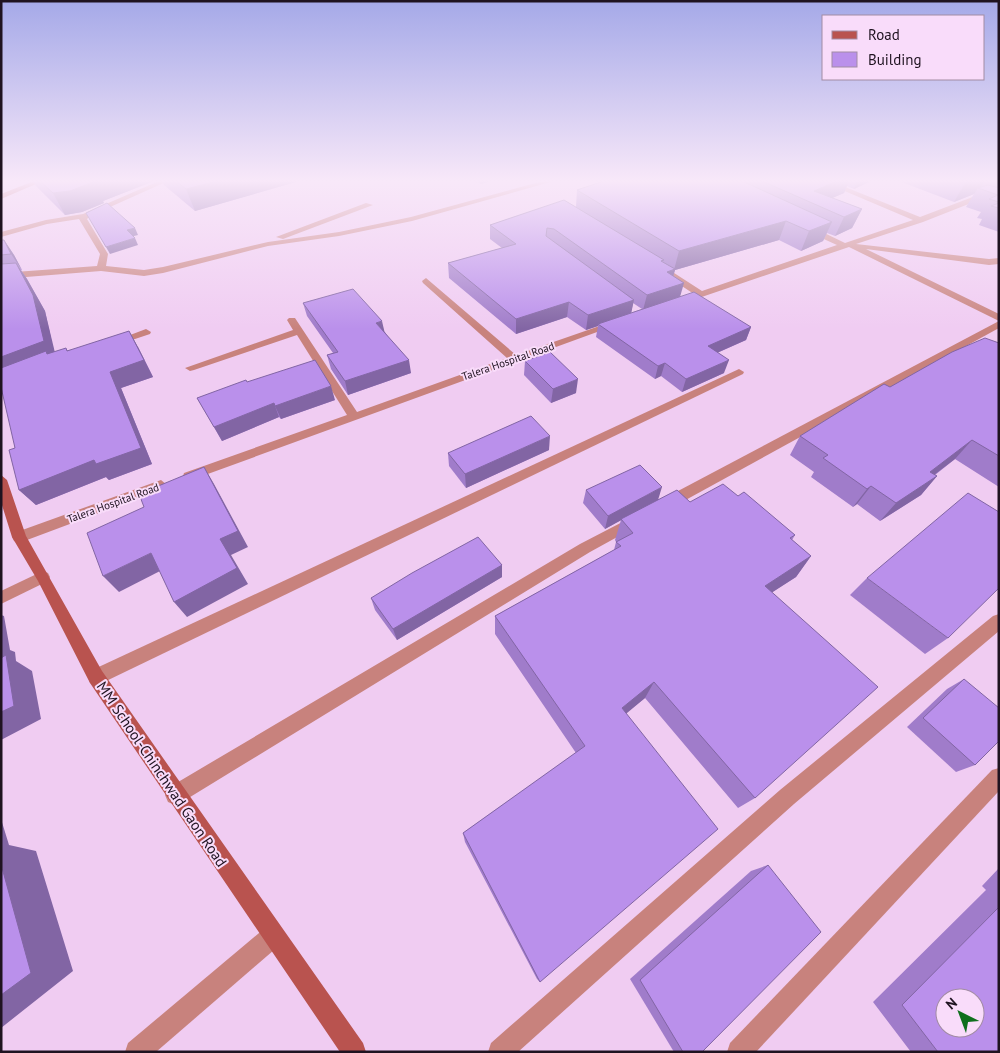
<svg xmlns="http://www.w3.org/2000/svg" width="1000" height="1053" font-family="'PT Sans',sans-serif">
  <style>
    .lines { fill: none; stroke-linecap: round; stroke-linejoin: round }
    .minor { fill: #c8827d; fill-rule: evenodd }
    .secondary { fill: #b9534f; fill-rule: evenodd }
    .wall { fill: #a07cca; fill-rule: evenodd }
    .shaded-wall { fill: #8265a4 }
    .building { fill: #ba90eb; stroke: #8265a4; fill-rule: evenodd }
    .labels { text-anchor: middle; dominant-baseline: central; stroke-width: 4; stroke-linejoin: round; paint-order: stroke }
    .far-street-label { font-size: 11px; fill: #1f1320; stroke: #f9dcfa }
    .near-street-label { font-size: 15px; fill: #1f1320; stroke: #f9dcfa }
  </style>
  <rect width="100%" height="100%" fill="#f0ccf2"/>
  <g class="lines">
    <g class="minor">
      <polygon points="159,181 168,181 90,216 87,219 108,254 106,266 144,270 163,267 268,242 339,232 411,217 543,181 554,181 412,221 339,236 268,246 163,273 144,276 101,271 1,279 1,273 97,266 100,254 79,219 47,224 1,237 1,232 46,220 83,214"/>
      <polygon points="821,181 830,181 920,217 999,187 999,192 923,222 856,244 989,259 999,258 999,264 989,265 866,249 999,314 999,321 849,247 684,303 678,303 678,299 694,294 665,275 665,271 671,271 702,291 837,245 806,231 806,227 812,227 845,243 913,220"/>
      <polygon points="366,203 373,205 283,239 276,237"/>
      <polygon points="426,278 516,355 611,322 619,324 194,479 184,479 183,476 184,473 347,415 297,335 194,370 190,371 185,368 293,330 287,320 289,318 295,318 357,412 507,358 423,283 422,281"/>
      <polygon points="999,321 999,328 671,508 661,508 659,504 661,500"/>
      <polygon points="146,329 151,332 150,334 114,346 109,343"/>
      <polygon points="739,369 744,372 743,374 102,683 96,685 90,683 88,677 90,671"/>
      <polygon points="161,480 167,485 166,488 19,543 14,541 12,537 14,533"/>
      <polygon points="634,516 639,517 641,521 639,525 590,552 182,802 175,805 168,802 165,795 168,788 580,544"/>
      <polygon points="43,571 48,573 50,577 48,581 1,604 1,591"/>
      <polygon points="999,614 999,631 794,804 518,1052 488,1052 491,1043 780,790 993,616"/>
      <polygon points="999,768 999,791 756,1052 727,1052 730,1043 992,770"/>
      <polygon points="273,925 281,928 284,936 281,944 156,1052 125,1052 128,1043 265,928"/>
    </g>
    <g class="secondary">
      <polygon points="34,181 43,181 1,199 1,194"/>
      <polygon points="1,475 7,480 26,536 102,671 363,1043 366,1052 340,1052 90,683 38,581 12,537 1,502"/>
    </g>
  </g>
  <g class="wall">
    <polygon points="33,181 154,181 103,201 104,203 82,212 65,215 36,186"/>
    <polygon points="162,181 299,181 195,211 164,185"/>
    <polygon points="474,181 490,181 481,184"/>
    <path d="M595,181H871L854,189L847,186L844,193L832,198L862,209L852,228L835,236L827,233L823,241L801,251L779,240L675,270L673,276L680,296L751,327L746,340L717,353L724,373L682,392L661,376L655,379L596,337L598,326L586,330L567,317L516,334L449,278L448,263L502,248L490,239V225L576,207L577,190L599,183ZM633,303L642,309L631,313Z"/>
    <polygon points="899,181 999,181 999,232 979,225 982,219 977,218 981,212 966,207 974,194 954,202"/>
    <polygon points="1,240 4,240 14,255 22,270 21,270 27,279 45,311 54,352 68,350 138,347 153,377 121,388 152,464 109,480 106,477 36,505 19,490 15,448 2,368 1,367"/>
    <polygon points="303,303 385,332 411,373 348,395 331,369 327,355 333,353 307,316"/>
    <polygon points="999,343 999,487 955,459 935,475 937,476 921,495 880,521 857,504 853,507 811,477 814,472 790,455 800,436 890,387"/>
    <polygon points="525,361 576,393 551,403 524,375"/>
    <polygon points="247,382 335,400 281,419 279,417 222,441 197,398"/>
    <polygon points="549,450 466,488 449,466 448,453"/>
    <polygon points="586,490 658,499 690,502 738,496 795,535 792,540 811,556 796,577 772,592 755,798 738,808 645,698 626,713 540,982 537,979 465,842 463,833 576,753 495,634 495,616 614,550 616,542 615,540 621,520 605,529 583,503"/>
    <polygon points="502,565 502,577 397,640 375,610 371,598"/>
    <polygon points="867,578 948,638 925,654 850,595"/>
    <polygon points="964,679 975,765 956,772 907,727 947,689"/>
    <polygon points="768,865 702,1052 674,1052 630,979 751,871"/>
    <polygon points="999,868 999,1052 911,1052 873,1002 986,890 982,886"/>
  </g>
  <g class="shaded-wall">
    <polygon points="92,181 154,181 103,201 104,203 82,212 65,215 53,193"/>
    <polygon points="217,181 299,181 195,211 186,189"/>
    <polygon points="480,181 490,181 481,184"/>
    <polygon points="837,181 849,181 844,193 816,205 814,191"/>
    <polygon points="857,181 871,181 854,189"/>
    <polygon points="971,181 984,181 980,189 978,188 974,194 954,202 965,183"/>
    <polygon points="862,209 852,228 835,236 844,217"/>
    <polygon points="786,221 779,240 675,270 671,284 667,272 674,270 679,251"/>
    <polygon points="832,222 823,241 801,251 809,231"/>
    <polygon points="135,228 138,235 130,237 127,230"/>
    <polygon points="135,238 138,245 110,254 106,247"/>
    <polygon points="4,240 14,255 22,270 11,254"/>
    <polygon points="16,263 27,279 45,311 56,357 9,376 1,367 1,357"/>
    <polygon points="684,283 680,297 643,310 647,295"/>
    <polygon points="634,300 631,314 598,324 598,326 586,330 588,315"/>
    <polygon points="569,302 567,317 516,334 516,319"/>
    <polygon points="382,321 385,334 376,323"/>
    <polygon points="751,327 746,340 703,359 708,346"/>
    <polygon points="129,331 138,347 153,377 121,388 152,464 109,480 106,477 36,505 19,490 110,372"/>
    <polygon points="409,360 411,373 348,395 345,381"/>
    <polygon points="729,360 724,373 682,392 686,379"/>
    <polygon points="665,363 661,376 655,379 658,366"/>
    <polygon points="578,379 576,393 551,403 553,389"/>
    <polygon points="331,386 335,400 281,419 275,406"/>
    <polygon points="274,403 279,417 222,441 214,427"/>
    <polygon points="550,436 549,450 466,488 465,474"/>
    <polygon points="972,440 955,459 914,490 930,472"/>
    <polygon points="204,467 214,484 248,547 231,555 248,584 187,617 174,602 220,539"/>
    <polygon points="937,476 921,495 880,521 896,503"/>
    <polygon points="871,486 857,504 853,507 867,489"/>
    <polygon points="662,487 658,500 605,529 608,516"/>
    <polygon points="151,553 164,569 119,592 103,576"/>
    <polygon points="811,556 796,577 751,606 765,586"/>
    <polygon points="502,565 502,577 397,640 393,629"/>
    <polygon points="1,615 4,616 10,650 15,652 16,661 32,671 41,719 1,740"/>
    <polygon points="654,682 645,698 615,723 622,708"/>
    <polygon points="1,819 9,845 36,851 73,971 1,1028"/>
  </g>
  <g class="building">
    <polygon points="40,181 92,181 93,182 70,191 53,193"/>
    <polygon points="176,181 217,181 186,189"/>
    <polygon points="604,181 742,181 832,222 809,231 786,221 679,251 577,190"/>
    <polygon points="762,181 837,181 814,191 862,209 844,217"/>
    <polygon points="958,181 971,181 965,183"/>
    <polygon points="988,185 999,188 999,202 989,199 998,195 978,188"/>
    <polygon points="564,200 664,260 661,261 675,269 667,272 684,283 647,295 554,229 547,228 546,236 634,300 588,315 569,302 516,319 448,263 516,244 490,225"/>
    <polygon points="107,203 135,228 127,230 135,238 106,247 86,213"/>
    <polygon points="999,203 999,208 991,206"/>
    <polygon points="1,240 4,240 11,254 1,255"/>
    <polygon points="16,263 33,295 44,341 1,357 1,264"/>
    <polygon points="353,289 382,321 376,323 409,360 345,381 327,355 338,352 303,303"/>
    <polygon points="694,292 751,327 708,346 729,360 686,379 665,363 658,366 598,324"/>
    <polygon points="129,331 144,360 110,372 141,448 96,464 94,460 19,490 9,450 15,448 1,387 1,368 46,351 47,354 66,348 67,351"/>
    <polygon points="985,338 999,343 999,456 972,440 930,472 937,476 896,503 871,486 867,489 823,458 828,455 800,436 884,384 890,387 952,352"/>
    <polygon points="550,352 578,379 553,389 525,361"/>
    <polygon points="315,360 331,386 275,406 274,403 214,427 197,398 246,380 247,382"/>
    <polygon points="531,416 550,436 465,474 448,453"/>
    <polygon points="640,465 662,487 608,516 586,490"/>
    <polygon points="204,467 238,531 220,539 237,568 174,602 151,553 103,576 87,533 144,507 139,494"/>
    <polygon points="723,484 738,496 744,492 795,535 790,538 811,556 765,586 878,687 755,798 654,682 622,708 718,829 540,982 463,833 585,746 495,616 621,546 616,542 633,533 621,519 677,490 690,502"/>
    <polygon points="968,493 999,512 999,588 948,638 867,578"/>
    <polygon points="478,537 502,565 393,629 371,598 412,573"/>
    <polygon points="6,655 14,706 1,712 1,658"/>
    <polygon points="964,679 999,708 999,741 975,765 923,718"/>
    <polygon points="1,864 31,973 1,995"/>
    <polygon points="768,865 821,932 702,1052 683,1052 640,980"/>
    <path d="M999,907V1052H938L902,1005ZM945,998H975V1028H945Z"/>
  </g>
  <linearGradient id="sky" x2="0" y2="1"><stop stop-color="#a5a9e8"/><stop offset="0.55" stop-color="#f8e8f9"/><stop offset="1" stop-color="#f8e8f9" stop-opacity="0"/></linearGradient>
  <rect width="1000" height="329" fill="url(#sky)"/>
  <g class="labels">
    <g class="far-street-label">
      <text transform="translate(508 361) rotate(-19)">Talera Hospital Road</text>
      <text transform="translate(113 503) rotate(-20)">Talera Hospital Road</text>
    </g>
    <g class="near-street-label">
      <text transform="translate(162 774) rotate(56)">MM School-Chinchwad Gaon Road</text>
    </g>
  </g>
  <rect width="1000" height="1053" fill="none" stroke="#1f1320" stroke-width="5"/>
  <rect x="822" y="15" width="162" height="65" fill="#f9dcfa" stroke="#a28ca3"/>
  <rect x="832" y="31" width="25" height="8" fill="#b9534f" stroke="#a28ca3"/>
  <text x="868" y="40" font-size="15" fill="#1f1320">Road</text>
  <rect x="832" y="52" width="25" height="15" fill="#ba90eb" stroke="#a28ca3"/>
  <text x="868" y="65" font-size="15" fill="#1f1320">Building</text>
  <g transform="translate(960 1013) rotate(318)"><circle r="24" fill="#f9dcfa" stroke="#a28ca3"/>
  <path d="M0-4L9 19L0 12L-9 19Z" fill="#0f6f1d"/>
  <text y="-8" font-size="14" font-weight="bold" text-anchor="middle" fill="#1f1320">N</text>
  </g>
</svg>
